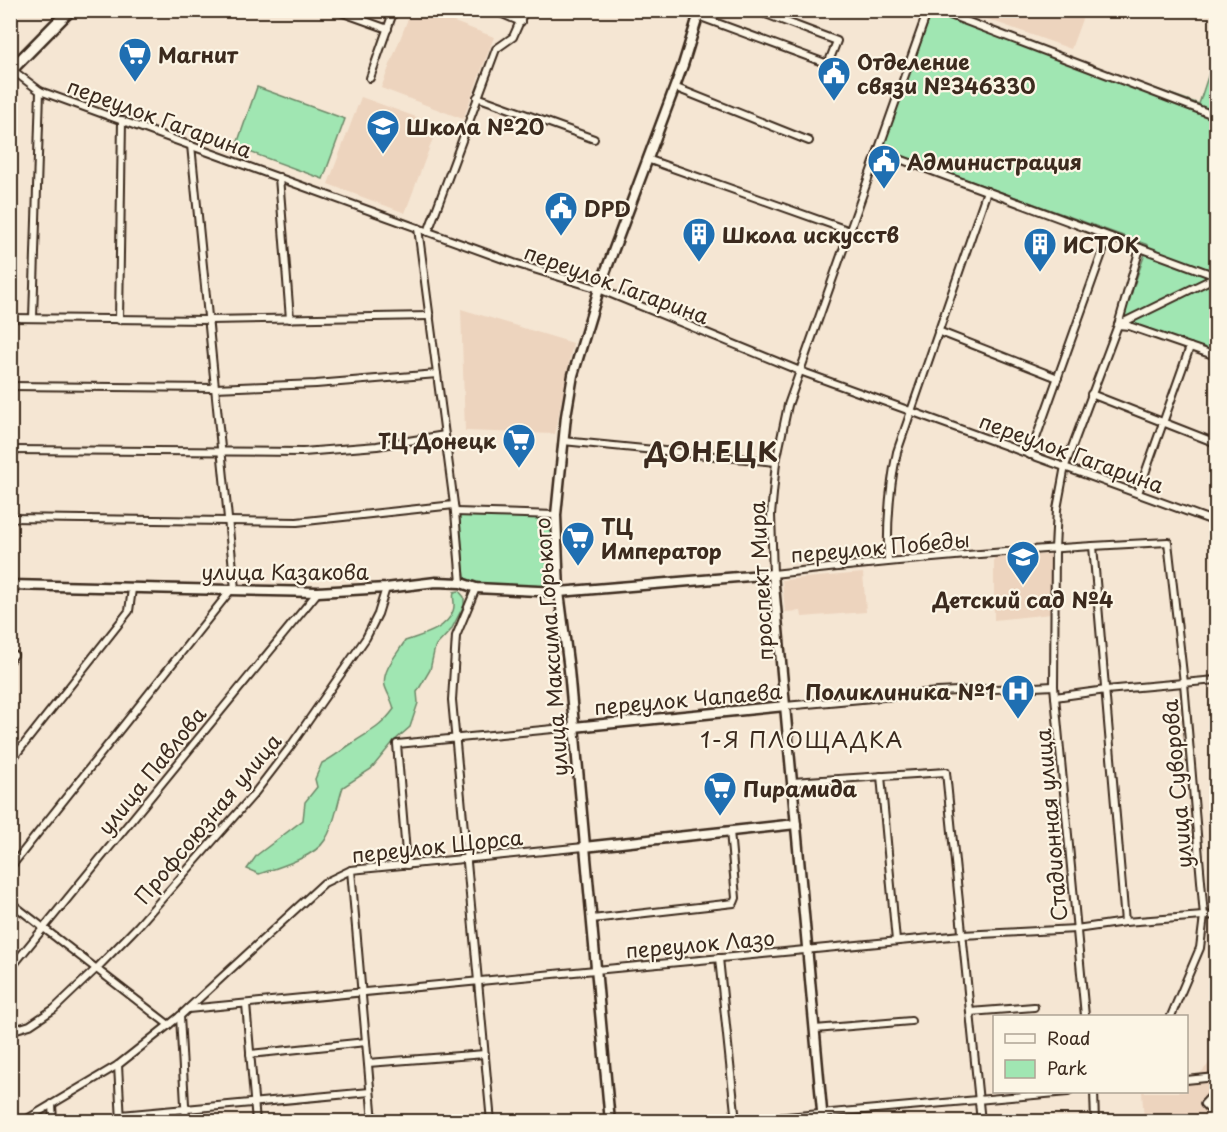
<svg xmlns="http://www.w3.org/2000/svg" width="1227" height="1132" font-family="'Playpen Sans',sans-serif">
  <style>
    .built { fill: #edd4be }
    .green { fill: #a0e6b2; stroke: #6e8868; stroke-width: 1.5 }
    .lines { fill: none; stroke-linecap: round; stroke-linejoin: round }
    .street-casing { stroke: #3b2a1e; stroke-width: 10 }
    .secondary-casing { stroke: #3b2a1e; stroke-width: 13 }
    .highway-casing { stroke: #3b2a1e; stroke-width: 15 }
    .street { stroke: #fcf5e5; stroke-width: 6 }
    .secondary { stroke: #fcf5e5; stroke-width: 8 }
    .highway { stroke: #fcf5e5; stroke-width: 10 }
    .labels { text-anchor: middle; dominant-baseline: central; stroke-width: 4.5; stroke-linejoin: round; paint-order: stroke }
    .poi-label { font-size: 21px; font-weight: bold; fill: #3b2a1e; stroke: #fcf5e5; text-anchor: start }
    .street-label { font-size: 21px; fill: #3b2a1e; stroke: #fcf5e5 }
    .neighbourhood-label { font-size: 22px; letter-spacing: 1.5px; fill: #3b2a1e; stroke: #fcf5e5 }
    .district-label { font-size: 27px; font-weight: bold; letter-spacing: 1.5px; fill: #3b2a1e; stroke: #fcf5e5 }
  </style>
  <rect width="100%" height="100%" fill="#f5e6d3"/>
  <filter id="ink" filterUnits="userSpaceOnUse"><feTurbulence type="fractalNoise" baseFrequency=".0167" numOctaves="2"/><feDisplacementMap in="SourceGraphic" scale="12" xChannelSelector="R" yChannelSelector="G"/><feConvolveMatrix kernelMatrix="1 2 1 2 8 2 1 2 1" color-interpolation-filters="sRGB"/></filter>
  <g filter="url(#ink)">
    <g class="built">
      <polygon points="411,11 425,11 494,37 463,119 381,88"/>
      <polygon points="965,11 1085,11 1071,49"/>
      <polygon points="361,97 438,125 405,213 328,184"/>
      <polygon points="461,309 573,343 555,434 465,431"/>
      <polygon points="1052,554 1051,614 994,620 994,558"/>
      <polygon points="863,573 866,612 802,617 801,611 785,612 782,580"/>
      <polygon points="1216,1056 1216,1121 1144,1121 1142,1092 1186,1092 1187,1078 1197,1077"/>
    </g>
    <g class="green">
      <polygon points="932,11 1199,104 1216,52 1216,354 1122,320 1148,245 882,149"/>
      <polygon points="257,87 345,119 323,179 236,147"/>
      <polygon points="459,514 550,517 551,586 471,584 465,579"/>
      <path d="M459,591L464,597V605L451,630L435,647L430,670L417,692L418,703L410,727L394,741L371,769L343,787C337,804 335,825 325,840C315,857 277,868 259,874L247,869L257,855L303,820L305,802L317,787L315,779L322,763C334,757 343,749 354,742C372,730 380,728 394,709C392,700 387,693 385,686C381,671 398,653 405,641C422,635 446,630 453,611C456,604 452,599 454,592Z"/>
    </g>
    <g class="lines">
      <g class="street-casing">
        <g id="street">
          <polyline points="335,10 388,29"/>
          <polyline points="493,10 521,22"/>
          <path d="M928,10L788,405L776,462L771,515L773,574C905,559 1036,548 1168,542L1184,683L1204,916L1200,948L1171,1016"/>
          <polyline points="937,10 1216,116"/>
          <polyline points="698,16 828,64 837,41 755,10"/>
          <polyline points="11,69 40,91 514,263 599,289 800,371 1216,522"/>
          <polyline points="370,78 394,10"/>
          <polyline points="674,87 809,141"/>
          <polyline points="477,97 594,139"/>
          <polyline points="191,145 235,589"/>
          <polyline points="878,151 1216,276"/>
          <polyline points="647,159 850,231"/>
          <polyline points="279,177 290,319"/>
          <polyline points="418,228 455,512 461,583"/>
          <polyline points="428,232 496,49 513,37 525,10"/>
          <polyline points="10,318 209,320 430,316"/>
          <polyline points="33,318 40,91"/>
          <polyline points="119,320 122,120"/>
          <polyline points="1118,325 1216,277"/>
          <polyline points="1118,325 1129,326 1216,356"/>
          <polyline points="938,331 1058,378"/>
          <polyline points="10,386 215,388 316,384 437,374"/>
          <polyline points="1091,394 1216,443"/>
          <polyline points="563,441 776,462"/>
          <polyline points="10,450 303,452 377,446 445,435"/>
          <polyline points="1030,455 1108,237"/>
          <polyline points="1138,493 1190,347"/>
          <polyline points="455,512 556,515"/>
          <polyline points="10,518 297,522 454,505"/>
          <polyline points="1093,546 1125,922"/>
          <path d="M888,561C887,523 889,489 897,452L987,191"/>
          <polyline points="476,588 456,636 452,700 491,1122"/>
          <polyline points="10,660 14,655"/>
          <polyline points="1055,697 1106,690 1216,680"/>
          <polyline points="785,706 938,692 1054,686"/>
          <polyline points="10,762 129,611 132,589"/>
          <polyline points="881,776 896,941"/>
          <polyline points="792,782 946,772 981,1122"/>
          <polyline points="407,865 397,744 574,727"/>
          <polyline points="10,868 231,590"/>
          <polyline points="351,870 373,1122"/>
          <polyline points="10,902 169,1025"/>
          <polyline points="592,919 734,903 736,898 730,831"/>
          <polyline points="719,958 736,1122"/>
          <polyline points="10,969 318,592"/>
          <polyline points="246,1004 256,1122"/>
          <polyline points="188,1009 962,935 1076,929 1125,922 1216,915"/>
          <polyline points="970,1012 1034,1007"/>
          <polyline points="180,1016 186,1122"/>
          <polyline points="1085,1016 1054,686 1055,549 1057,509 1065,466 1118,325 1140,248"/>
          <polyline points="815,1029 911,1021"/>
          <polyline points="10,1031 30,1025 54,1009 98,967 138,926 254,794 290,747 366,638 378,614 386,588"/>
          <polyline points="250,1054 366,1042"/>
          <polyline points="368,1063 485,1054"/>
          <polyline points="118,1065 121,1122"/>
          <polyline points="1186,1080 1216,1077"/>
          <polyline points="1216,1091 1204,1104 1216,1116"/>
          <polyline points="1094,1092 1095,1122"/>
          <polyline points="52,1104 53,1122"/>
          <polyline points="121,1115 370,1092"/>
          <polyline points="22,1122 118,1065 180,1016 324,883 351,870 584,847"/>
          <polyline points="730,1122 1068,1092"/>
        </g>
      </g>
      <g class="secondary-casing">
        <g id="secondary">
          <polyline points="684,10 698,16"/>
          <polyline points="10,585 318,592 386,588 436,582 461,583 476,588 559,592 773,574 823,1122"/>
          <polyline points="574,727 785,706"/>
          <polyline points="584,847 796,824"/>
          <polyline points="610,1122 569,670 559,592 556,515 566,416 573,375 599,289 683,65 700,10"/>
        </g>
      </g>
      <g class="highway-casing">
        <polyline id="highway" points="10,71 70,10"/>
      </g>
      <use href="#street" class="street"/>
      <use href="#secondary" class="secondary"/>
      <use href="#highway" class="highway"/>
    </g>
  </g>
  <defs>
    <g id="supermarket-pin" transform="scale(1.725)"><path d="M0 17L-7.5 6A9.5 9.5 0 1 1 7.5 6Z" fill="#1f6fb2" stroke="#fcf5e5"/><path d="M-6-5.5h2.5l.6 2H6L4.5 2H-2.5L-4.4-4H-6ZM-1.5 3.2a1.3 1.3 0 1 0 .1 0ZM3 3.2a1.3 1.3 0 1 0 .1 0Z" fill="#fff"/></g>
    <g id="civic-pin" transform="scale(1.725)"><path d="M0 17L-7.5 6A9.5 9.5 0 1 1 7.5 6Z" fill="#1f6fb2" stroke="#fcf5e5"/><path d="M-.6-6.5H3V-4.5H.6V-3L4-1V1h2V6H-6V1h2V-1L-.6-3ZM-1.2 2.5V6h2.4V2.5Z" fill="#fff"/></g>
    <g id="school-pin" transform="scale(1.725)"><path d="M0 17L-7.5 6A9.5 9.5 0 1 1 7.5 6Z" fill="#1f6fb2" stroke="#fcf5e5"/><path d="M0-5L7-2L0 1L-7-2ZM-4 1L0 2.5L4 1V4Q0 6-4 4Z" fill="#fff"/></g>
    <g id="building-pin" transform="scale(1.725)"><path d="M0 17L-7.5 6A9.5 9.5 0 1 1 7.5 6Z" fill="#1f6fb2" stroke="#fcf5e5"/><path d="M-4-6H4V6H1V3H-1V6H-4ZM-2.5-4.3h1.7v1.8h-1.7ZM.8-4.3h1.7v1.8H.8ZM-2.5-1h1.7V.8h-1.7ZM.8-1h1.7V.8H.8Z" fill="#fff"/></g>
    <g id="hospital-pin" transform="scale(1.725)"><path d="M0 17L-7.5 6A9.5 9.5 0 1 1 7.5 6Z" fill="#1f6fb2" stroke="#fcf5e5"/><path d="M-5-5h3v3.5h4V-5h3V5h-3V1.5h-4V5h-3Z" fill="#fff"/></g>
  </defs>
  <g fill-rule="evenodd">
    <use href="#supermarket-pin" x="135" y="54"/>
    <use href="#civic-pin" x="834" y="73"/>
    <use href="#school-pin" x="383" y="126"/>
    <use href="#civic-pin" x="884" y="161"/>
    <use href="#civic-pin" x="561" y="208"/>
    <use href="#building-pin" x="699" y="234"/>
    <use href="#building-pin" x="1040" y="244"/>
    <use href="#supermarket-pin" x="519" y="440"/>
    <use href="#supermarket-pin" x="578" y="538"/>
    <use href="#school-pin" x="1023" y="557"/>
    <use href="#hospital-pin" x="1018" y="691"/>
    <use href="#supermarket-pin" x="720" y="788"/>
  </g>
  <g class="labels">
    <g class="poi-label">
      <text x="158" y="54">Магнит</text>
      <text x="857" y="61">Отделение<tspan x="857" dy="24">связи №346330</tspan></text>
      <text x="406" y="126">Школа №20</text>
      <text x="907" y="161">Администрация</text>
      <text x="584" y="208">DPD</text>
      <text x="722" y="234">Школа искусств</text>
      <text x="1063" y="244">ИСТОК</text>
      <text x="496" y="440" text-anchor="end">ТЦ Донецк</text>
      <text x="601" y="526">ТЦ<tspan x="601" dy="24">Император</tspan></text>
      <text x="1023" y="599" text-anchor="middle">Детский сад №4</text>
      <text x="995" y="691" text-anchor="end">Поликлиника №1</text>
      <text x="743" y="788">Пирамида</text>
    </g>
    <g class="street-label">
      <text transform="translate(160 117) rotate(20)">переулок Гагарина</text>
      <text transform="translate(617 283) rotate(20)">переулок Гагарина</text>
      <text transform="translate(1072 452) rotate(20)">переулок Гагарина</text>
      <text transform="translate(880 546) rotate(-5)">переулок Победы</text>
      <text x="285" y="571">улица Казакова</text>
      <text transform="translate(760 581) rotate(-93)">проспект Мира</text>
      <text transform="translate(550 647) rotate(-94)">улица Максима Горького</text>
      <text transform="translate(688 698) rotate(-5)">переулок Чапаева</text>
      <text transform="translate(151 770) rotate(-51)">улица Павлова</text>
      <text transform="translate(1176 784) rotate(-95)">улица Суворова</text>
      <text transform="translate(207 818) rotate(-50)">Профсоюзная улица</text>
      <text transform="translate(1050 825) rotate(-95)">Стадионная улица</text>
      <text transform="translate(437 845) rotate(-6)">переулок Щорса</text>
      <text transform="translate(700 943) rotate(-5)">переулок Лазо</text>
    </g>
    <g class="neighbourhood-label">
      <text x="802" y="738">1-Я ПЛОЩАДКА</text>
    </g>
    <g class="district-label">
      <text x="712" y="450">ДОНЕЦК</text>
    </g>
  </g>
  <rect width="1227" height="1132" fill="none" stroke="#fcf5e5" stroke-width="36"/>
  <rect x="18" y="18" width="1191" height="1096" fill="none" stroke="#3b2a1e" stroke-width="2" filter="url(#ink)"/>
  <rect x="993" y="1015" width="195" height="78" fill="#fcf5e5" stroke="#afa495" stroke-width="1.5"/>
  <rect x="1005" y="1034" width="30" height="9" fill="#fcf5e5" stroke="#afa495" stroke-width="1.5"/>
  <text x="1047" y="1045" font-size="18" fill="#3b2a1e">Road</text>
  <rect x="1005" y="1060" width="30" height="18" fill="#a0e6b2" stroke="#afa495" stroke-width="1.5"/>
  <text x="1047" y="1075" font-size="18" fill="#3b2a1e">Park</text>
</svg>
